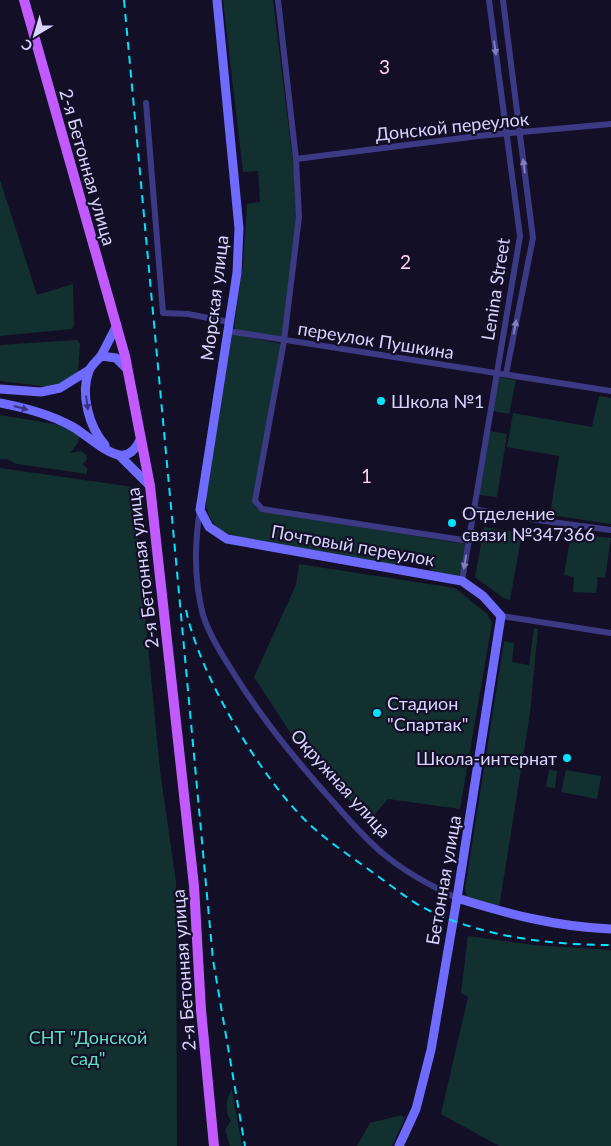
<svg xmlns="http://www.w3.org/2000/svg" width="611" height="1146" font-family="Lato,sans-serif">
  <style>
    .green { fill: #12302f }
    .lines { fill: none; stroke-linecap: round; stroke-linejoin: round }
    .street { stroke: #3d3a85; stroke-width: 6 }
    .secondary { stroke: #6f6bff; stroke-width: 9 }
    .primary { stroke: #c25bff; stroke-width: 10 }
    .rail { stroke: #00e5ff; stroke-width: 2; stroke-dasharray: 8 6; stroke-linecap: butt }
    .oneway { fill: #837fbc }
    .oneway2 { fill: #38347d }
    .poi-dot { fill: #00e5ff; stroke: #130f26; stroke-width: 2 }
    .labels { text-anchor: middle; dominant-baseline: central; stroke-width: 4.5; stroke-linejoin: round; paint-order: stroke }
    .street-label { font-size: 18px; fill: #d9d4ff; stroke: #130f26 }
    .poi-label { font-size: 18px; fill: #d9d4ff; stroke: #130f26; text-anchor: start }
    .park-label { font-size: 18px; fill: #5fe0c0; stroke: #130f26 }
    .neighbourhood-label { font-size: 19px; letter-spacing: 1px; fill: #ffd6f0; stroke: #130f26 }
  </style>
  <rect width="100%" height="100%" fill="#130f26"/>
  <g class="green">
    <polygon points="223,0 273,0 300,219 283,337 236,330 234,327 243,265 247,204 260,202 258,171 243,172"/>
    <polygon points="0,180 37,295 73,284 74,326 72,329 0,336"/>
    <path d="M234,334L281,344L253,500L255,507L260,511L465,544L460,577L432,571C426,561 418,557 406,558L398,566L241,539C216,530 205,521 206,493L232,335Z"/>
    <polygon points="77,340 80,344 78,373 71,386 50,387 0,381 0,345"/>
    <polygon points="498,377 516,380 509,414 493,411"/>
    <polygon points="599,396 611,398 611,524 550,515 559,456 507,447 513,413 592,427"/>
    <polygon points="0,415 73,427 80,432 78,443 70,453 81,451 86,455 87,460 82,464 87,468 87,474 17,464 7,459 0,459"/>
    <polygon points="490,431 507,434 497,497 479,495"/>
    <polygon points="0,468 133,487 160,771 176,882 177,1146 0,1146"/>
    <polygon points="484,527 522,533 510,600 503,598 475,577"/>
    <polygon points="571,534 611,538 605,578 598,577 596,593 573,592 574,577 564,575"/>
    <polygon points="299,564 455,588 487,614 492,623 460,809 388,799 369,821 301,749 254,677 296,585"/>
    <polygon points="534,628 538,629 530,713 499,908 467,898 465,889 504,641 514,643 512,662 529,665"/>
    <polygon points="549,770 557,771 555,788 546,787"/>
    <polygon points="566,770 601,776 597,799 561,792"/>
    <polygon points="468,936 533,945 611,950 611,1146 499,1146 441,1114 468,997 461,993"/>
    <path d="M232,1090L242,1146H230L225,1130L231,1121C225,1112 225,1099 232,1090Z"/>
    <polygon points="401,1115 405,1118 392,1146 357,1146 370,1123"/>
  </g>
  <g class="lines">
    <g class="street">
      <polyline points="278,0 296,159 299,217 284,341 255,501 262,509 469,541"/>
      <polyline points="503,0 533,238 506,374"/>
      <polyline points="146,103 163,313 188,314 229,322"/>
      <polyline points="296,159 478,136 611,124"/>
      <polyline points="228,331 611,391"/>
      <polyline points="473,509 530,519 611,530"/>
      <path d="M200,510C194,546 194,580 203,615C209,634 221,653 231,669C261,718 297,762 335,804C351,822 367,841 386,856C408,874 431,886 457,898"/>
      <polyline points="462,581 520,236 489,0"/>
      <polyline points="501,616 611,633"/>
    </g>
    <g class="secondary">
      <polyline points="217,0 239,228 237,273 200,510 209,527 227,539 462,581 483,596 501,616 457,898 431,1050 416,1109 399,1146"/>
      <polyline points="101,356 117,325"/>
      <polyline points="0,389 41,392 60,388 89,370"/>
      <path d="M0,403C25,408 50,414 73,427C85,434 104,452 119,455C130,457 137,447 141,438"/>
      <path d="M105,445C89,427 80,394 89,371C91,365 98,360 101,356L116,358L127,369"/>
      <polyline points="119,455 150,486"/>
      <path d="M457,898C508,914 557,927 611,929"/>
    </g>
    <polyline class="primary" points="24,0 125,356 150,486 194,886 201,1010 214,1146"/>
    <g class="rail">
      <polyline points="124,0 213,960 245,1146"/>
      <path d="M186,610C200,676 259,775 307,822C329,843 355,859 379,877C396,889 411,902 430,911C485,937 550,945 611,945"/>
    </g>
  </g>
  <defs><path id="oneway-solid" d="M-6-.8H1V-3.2L6.5 0L1 3.2V.8H-6Z" transform="scale(1.25)"/></defs>
  <g class="oneway">
    <use href="#oneway-solid" transform="translate(495 48) rotate(82)"/>
    <use href="#oneway-solid" transform="translate(524 166) rotate(-97)"/>
    <use href="#oneway-solid" transform="translate(515 327) rotate(-79)"/>
    <use href="#oneway-solid" transform="translate(465 562) rotate(100)"/>
  </g>
  <g class="oneway2">
    <use href="#oneway-solid" transform="translate(87 403) rotate(83)"/>
    <use href="#oneway-solid" transform="translate(21 408) rotate(15)"/>
  </g>
  <g class="poi-dot">
    <circle cx="381" cy="401" r="5"/>
    <circle cx="452" cy="523" r="5"/>
    <circle cx="377" cy="713" r="5"/>
    <circle cx="567" cy="758" r="5"/>
  </g>
  <g class="labels">
    <g class="street-label">
      <text transform="translate(452 126) rotate(-6)">Донской переулок</text>
      <text transform="translate(88 167) rotate(74)">2-я Бетонная улица</text>
      <text transform="translate(495 289) rotate(-81)">Lenina Street</text>
      <text transform="translate(214 298) rotate(-83)">Морская улица</text>
      <text transform="translate(376 340) rotate(9)">переулок Пушкина</text>
      <text transform="translate(353 545) rotate(10)">Почтовый переулок</text>
      <text transform="translate(142 568) rotate(-97)">2-я Бетонная улица</text>
      <text transform="translate(341 783) rotate(48)">Окружная улица</text>
      <text transform="translate(443 880) rotate(-80)">Бетонная улица</text>
      <text transform="translate(183 970) rotate(-94)">2-я Бетонная улица</text>
    </g>
    <g class="poi-label">
      <text x="391" y="401">Школа №1</text>
      <text x="462" y="513">Отделение<tspan x="462" dy="21">связи №347366</tspan></text>
      <text x="387" y="703">Стадион<tspan x="387" dy="21">"Спартак"</tspan></text>
      <text x="557" y="758" text-anchor="end">Школа-интернат</text>
    </g>
    <g class="park-label">
      <text x="88" y="1037">СНТ "Донской<tspan x="88" dy="21">сад"</tspan></text>
    </g>
    <g class="neighbourhood-label">
      <text x="385" y="66">3</text>
      <text x="406" y="261">2</text>
      <text x="367" y="475">1</text>
    </g>
  </g>
  <g transform="translate(35 35) rotate(218)" stroke="#130f26" stroke-width="4" paint-order="stroke">
  <path d="M0-4L9 19L0 12L-9 19Z" fill="#d9d4ff"/>
  <text y="-8" font-size="14" font-weight="bold" text-anchor="middle" fill="#d9d4ff">С</text>
  </g>
</svg>
